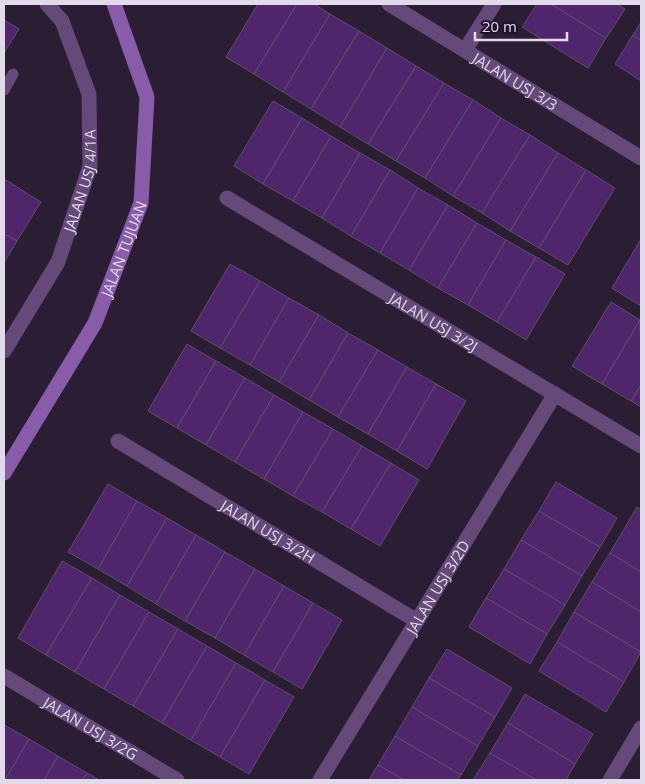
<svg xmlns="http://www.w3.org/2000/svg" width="645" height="784" font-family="'Open Sans',sans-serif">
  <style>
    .building { fill: #4f256b; stroke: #5e506b }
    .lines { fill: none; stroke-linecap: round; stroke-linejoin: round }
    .lane { stroke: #644979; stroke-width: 11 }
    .street { stroke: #644979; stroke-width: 15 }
    .secondary { stroke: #885ca9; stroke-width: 15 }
    .labels { text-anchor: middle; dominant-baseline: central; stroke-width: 5; stroke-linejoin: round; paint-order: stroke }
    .street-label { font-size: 15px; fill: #e2daea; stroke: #20142a }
  </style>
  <rect width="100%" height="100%" fill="#2a1d34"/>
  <g class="building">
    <polygon points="258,4 297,4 254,74 226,57"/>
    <polygon points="297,4 314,4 330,14 283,92 254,74"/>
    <polygon points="537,4 551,4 606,38 588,68 522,27"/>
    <polygon points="551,4 616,4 625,9 606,38"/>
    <polygon points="330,14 359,31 311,109 283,92"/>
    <polygon points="4,20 19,29 4,53"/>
    <polygon points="641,22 641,41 633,35"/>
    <polygon points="359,31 387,48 340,127 311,109"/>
    <polygon points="633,35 641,41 641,81 615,64"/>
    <polygon points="387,48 416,66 368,144 340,127"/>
    <polygon points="416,66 444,83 396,161 368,144"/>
    <polygon points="444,83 473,100 425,178 396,161"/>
    <polygon points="473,100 501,118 453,196 425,178"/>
    <polygon points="273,101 302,118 263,184 234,166"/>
    <polygon points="302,118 331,136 293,201 263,184"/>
    <polygon points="501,118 530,135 482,213 453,196"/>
    <polygon points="530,135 558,153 510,231 482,213"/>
    <polygon points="331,136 360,153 322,218 293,201"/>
    <polygon points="360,153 390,170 351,236 322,218"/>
    <polygon points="558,153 586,170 539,248 510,231"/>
    <polygon points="390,170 418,188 380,253 351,236"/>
    <polygon points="586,170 615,188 568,265 539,248"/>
    <polygon points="4,179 41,202 17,241 4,234"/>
    <polygon points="418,188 448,205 409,270 380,253"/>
    <polygon points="448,205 477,223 438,288 409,270"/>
    <polygon points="477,223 506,240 468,305 438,288"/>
    <polygon points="4,234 17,241 4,263"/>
    <polygon points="641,239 641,306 612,288"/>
    <polygon points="506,240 536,257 497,322 468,305"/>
    <polygon points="536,257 565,274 526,340 497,322"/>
    <polygon points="230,264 260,281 220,348 191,331"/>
    <polygon points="260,281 289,298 250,365 220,348"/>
    <polygon points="289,298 319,315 279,382 250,365"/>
    <polygon points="611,302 640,320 602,384 572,366"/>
    <polygon points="319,315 348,333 309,400 279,382"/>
    <polygon points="640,320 641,385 631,401 602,384"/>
    <polygon points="348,333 378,350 338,417 309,400"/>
    <polygon points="187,344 216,361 177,428 148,411"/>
    <polygon points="378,350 407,367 368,434 338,417"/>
    <polygon points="216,361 245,378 206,445 177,428"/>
    <polygon points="407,367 436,384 397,451 368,434"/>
    <polygon points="245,378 274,395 235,462 206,445"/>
    <polygon points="436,384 466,401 427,469 397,451"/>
    <polygon points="641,385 641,407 631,401"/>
    <polygon points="274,395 303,412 264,479 235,462"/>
    <polygon points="303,412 333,429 293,496 264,479"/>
    <polygon points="333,429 362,446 322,512 293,496"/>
    <polygon points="362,446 391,463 351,529 322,512"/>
    <polygon points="391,463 419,480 380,546 351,529"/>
    <polygon points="556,482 617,518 600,547 539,511"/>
    <polygon points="108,484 137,501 98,569 68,552"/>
    <polygon points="137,501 167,518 127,586 98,569"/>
    <polygon points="637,507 641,510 641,572 610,553"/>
    <polygon points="539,511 600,547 582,576 521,540"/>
    <polygon points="167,518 196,535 156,604 127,586"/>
    <polygon points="196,535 225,552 185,621 156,604"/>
    <polygon points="521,540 582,576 565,605 504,569"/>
    <polygon points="225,552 255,569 215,638 185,621"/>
    <polygon points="610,553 641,572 641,612 592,582"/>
    <polygon points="62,561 92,578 46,655 18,638"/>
    <polygon points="255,569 284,586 244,655 215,638"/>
    <polygon points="504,569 565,605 547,634 486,598"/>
    <polygon points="92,578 120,595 75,672 46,655"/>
    <polygon points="592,582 641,612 641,652 574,612"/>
    <polygon points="284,586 313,603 273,672 244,655"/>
    <polygon points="120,595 149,612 104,689 75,672"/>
    <polygon points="486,598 547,634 530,664 469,627"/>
    <polygon points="313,603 342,620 302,689 273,672"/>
    <polygon points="149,612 178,629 133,706 104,689"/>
    <polygon points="574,612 641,652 624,682 557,642"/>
    <polygon points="178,629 207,646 162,723 133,706"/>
    <polygon points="557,642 624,682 606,712 539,671"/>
    <polygon points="207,646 236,663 191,740 162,723"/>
    <polygon points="447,649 512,688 495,717 429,678"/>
    <polygon points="236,663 265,680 220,757 191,740"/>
    <polygon points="429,678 495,717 478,746 412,707"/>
    <polygon points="265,680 294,697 249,774 220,757"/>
    <polygon points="525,694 593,734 575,764 508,723"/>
    <polygon points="412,707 478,746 461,775 395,736"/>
    <polygon points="508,723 575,764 566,780 536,780 490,753"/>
    <polygon points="4,725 29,739 5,780 4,780"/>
    <polygon points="395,736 461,775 457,780 404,780 378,765"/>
    <polygon points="29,739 58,756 44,780 5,780"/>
    <polygon points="490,753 536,780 473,780"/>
    <polygon points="58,756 87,773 82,780 44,780"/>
    <polygon points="378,765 404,780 369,780"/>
    <polygon points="87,773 99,780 82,780"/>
  </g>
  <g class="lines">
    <polyline class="lane" points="4,90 13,74"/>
    <g class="street">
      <path id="s1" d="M389,4L641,158"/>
      <polyline points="465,50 494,4"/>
      <path id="s2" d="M227,198L641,446"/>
      <path id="s3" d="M4,351L58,262L90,166L89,94L62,21L47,4"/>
      <path id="s4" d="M118,441L417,621"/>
      <path id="s5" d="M4,676L177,780"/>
      <path id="s6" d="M320,780L555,394"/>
      <polyline points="610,780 641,728"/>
    </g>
    <path class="secondary" id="s7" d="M4,473L95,323L141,203L147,97L114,4"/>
  </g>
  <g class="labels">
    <g class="street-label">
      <text stroke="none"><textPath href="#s1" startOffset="148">JALAN USJ 3/3</textPath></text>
      <text stroke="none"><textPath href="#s3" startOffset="189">JALAN USJ 4/1A</textPath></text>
      <text stroke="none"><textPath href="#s7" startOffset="255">JALAN TUJUAN</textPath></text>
      <text stroke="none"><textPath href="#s2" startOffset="241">JALAN USJ 3/2J</textPath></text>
      <text stroke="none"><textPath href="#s4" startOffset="175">JALAN USJ 3/2H</textPath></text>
      <text stroke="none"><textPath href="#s6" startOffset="226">JALAN USJ 3/2D</textPath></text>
      <text stroke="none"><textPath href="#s5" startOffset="101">JALAN USJ 3/2G</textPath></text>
    </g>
  </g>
  <rect width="645" height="784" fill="none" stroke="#e2daea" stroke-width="10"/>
  <path d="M475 32v8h92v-8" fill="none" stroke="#e2daea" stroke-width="2.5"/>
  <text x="482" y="32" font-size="15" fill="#e2daea" stroke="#20142a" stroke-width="4" paint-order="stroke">20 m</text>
</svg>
